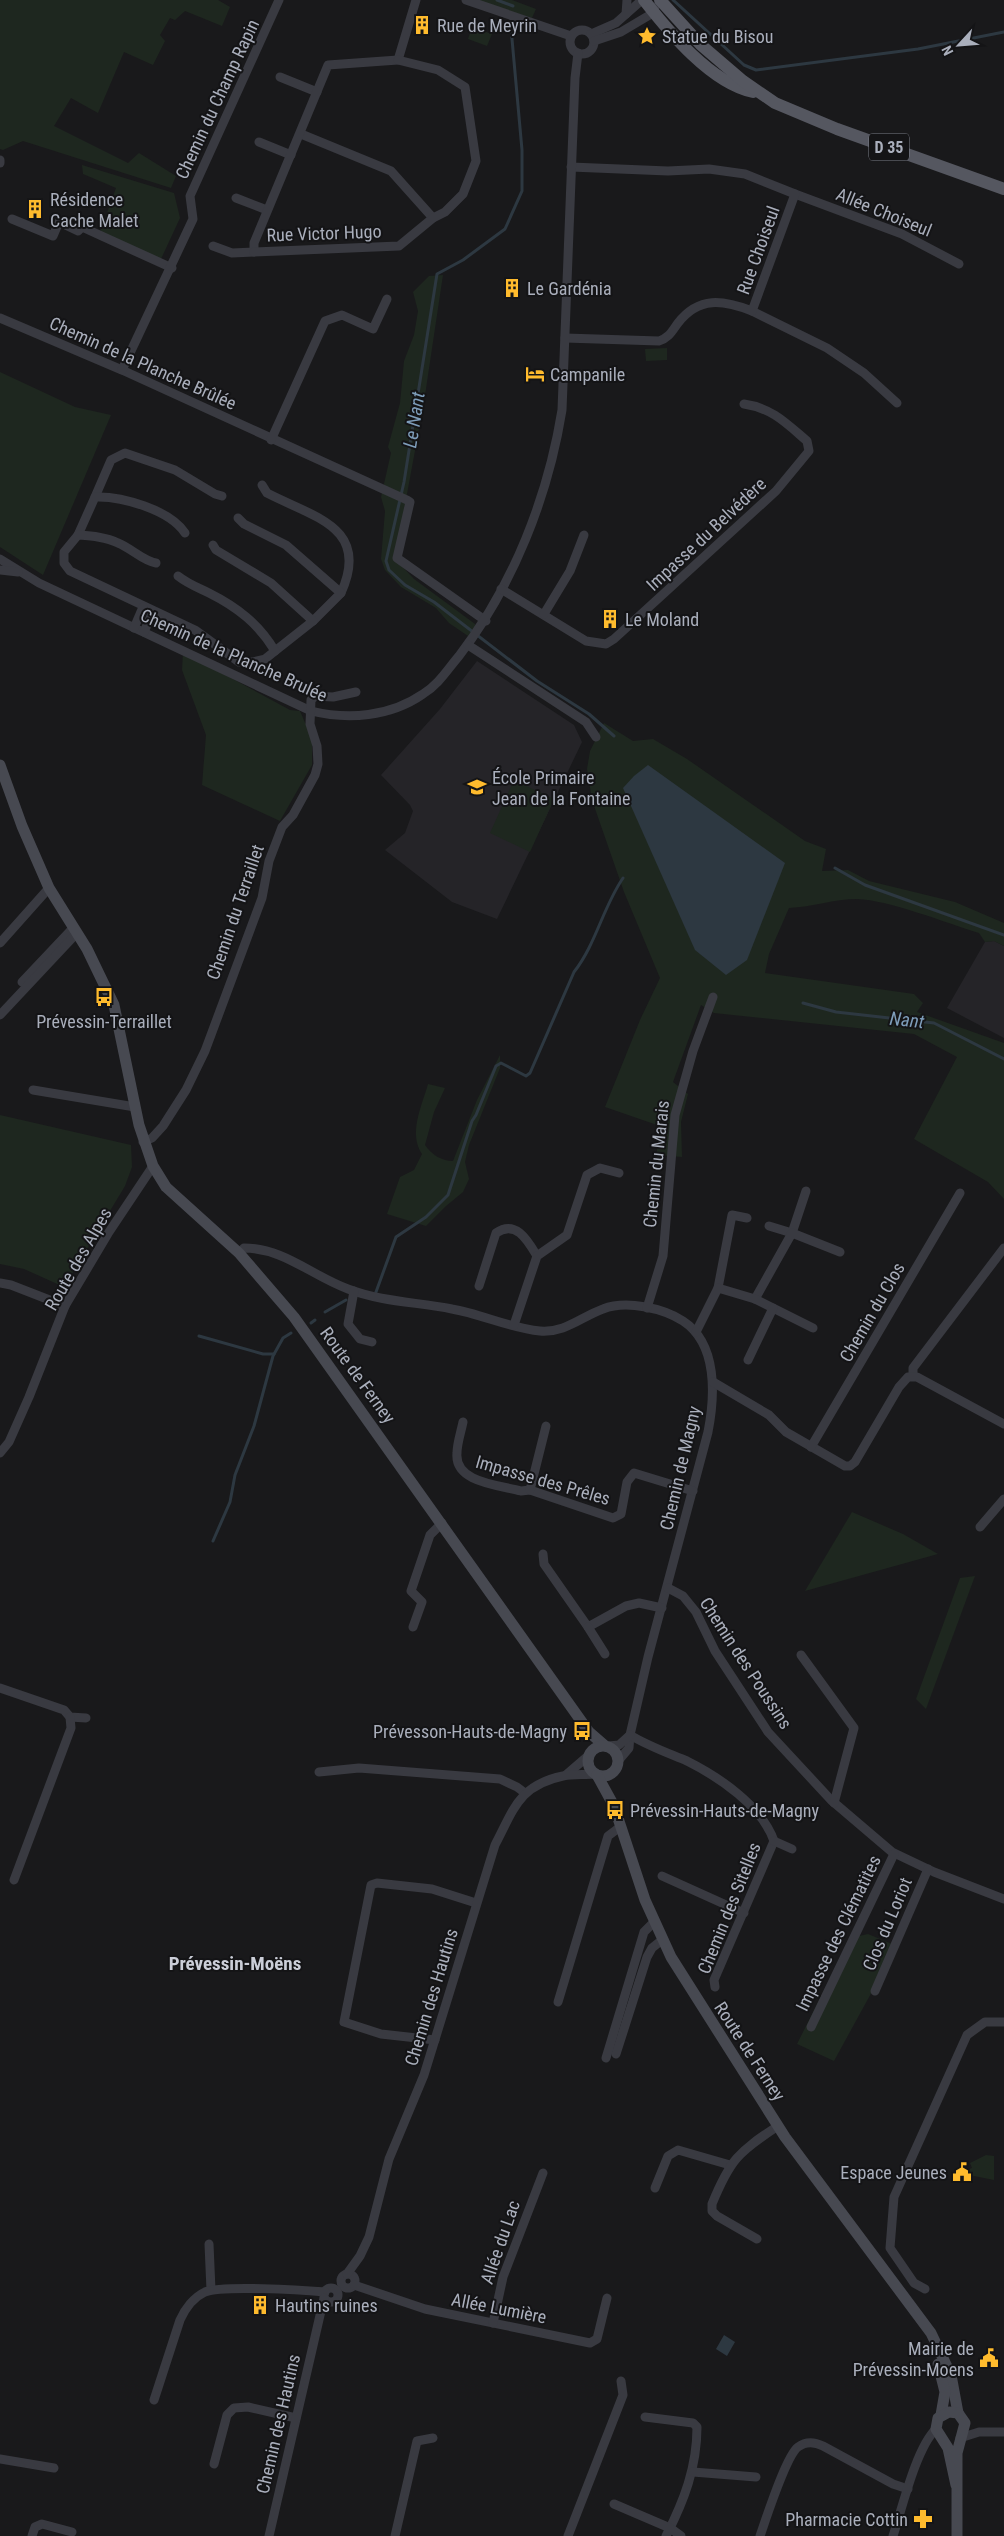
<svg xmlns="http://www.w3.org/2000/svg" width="1004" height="2536" font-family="'Roboto Condensed',sans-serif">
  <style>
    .built { fill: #252428 }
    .green { fill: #1e271f }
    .water { fill: #2d3841 }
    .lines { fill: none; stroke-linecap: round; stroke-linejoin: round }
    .stream { stroke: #2d3841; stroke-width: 3 }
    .street { stroke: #393a41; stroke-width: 9 }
    .secondary { stroke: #474951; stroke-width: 11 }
    .primary { stroke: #555760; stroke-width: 12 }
    .labels { text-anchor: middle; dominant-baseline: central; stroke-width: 4; stroke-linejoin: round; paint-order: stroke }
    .shield { fill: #141416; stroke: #7d808a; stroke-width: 1 }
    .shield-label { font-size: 16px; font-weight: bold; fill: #aaafbc }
    .poi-label { font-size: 18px; fill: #aaafbc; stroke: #141416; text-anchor: start }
    .street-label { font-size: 18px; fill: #aaafbc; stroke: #141416 }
    .water-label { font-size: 19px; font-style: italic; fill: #7e9dba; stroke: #141416 }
    .neighbourhood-label { font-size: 19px; font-weight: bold; fill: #cbced8; stroke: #141416 }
  </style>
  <rect width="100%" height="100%" fill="#19191b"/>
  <g class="built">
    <polygon points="477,661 574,725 582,742 497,919 452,902 385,850 405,833 413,811 410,805 381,775 440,709"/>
    <polygon points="994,941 1004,946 1004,1038 947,1008 985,942"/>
  </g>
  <g class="green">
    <polygon points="0,0 218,0 230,7 222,26 185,11 175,20 170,18 160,35 165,41 153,65 124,52 98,113 71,98 54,126 128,163 139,153 176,176 171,188 23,141 3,150 0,149"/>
    <polygon points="475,0 512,0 536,9 532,18"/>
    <polygon points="475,28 492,34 487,46 468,39 471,30"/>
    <polygon points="82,165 174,193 180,218 161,259 100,232 116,188 83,174"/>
    <polygon points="443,275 424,402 395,559 414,579 475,624 476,627 468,636 449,623 436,608 401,587 385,570 381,559 385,511 381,497 391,453 388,447 400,403 404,361 414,335 418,311 413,292 429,276"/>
    <polygon points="667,348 667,360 646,361 645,349"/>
    <polygon points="0,372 75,407 111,415 43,575 0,547"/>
    <polygon points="183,652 290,710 300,711 312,739 312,765 280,821 202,785 206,735 182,670"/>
    <path d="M604,723L633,741L653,739L687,759L805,841L826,849L822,871L848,870L869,881L955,902L1004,923V946L994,941L985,942L979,933C946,923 889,900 857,899C834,899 812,907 789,908L769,954L765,973L914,994L923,1003L917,1012L1004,1043V1199L988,1182L914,1139L957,1057L914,1034L714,1013L701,1005L673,1082L688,1094L681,1122L682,1157L657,1155V1125L605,1107L640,1020L660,978L624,892L592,800L587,769L590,751Z"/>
    <polygon points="514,780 554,799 530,852 490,833"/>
    <path d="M500,1055V1068L469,1145L465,1162L469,1179L463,1192L446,1206L426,1226L387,1214L400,1177L414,1170L422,1154C408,1133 422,1106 428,1084L445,1088L434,1112L425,1145C431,1154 441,1161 453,1161L477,1100Z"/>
    <polygon points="0,1115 131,1145 132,1167 125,1186 64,1287 24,1269 0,1264"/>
    <polygon points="852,1512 903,1534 938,1554 805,1591"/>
    <polygon points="975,1576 926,1709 916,1699 960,1578"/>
    <polygon points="868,1934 897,1946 834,2061 797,2044 850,1938"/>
    <polygon points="986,2155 994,2156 994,2180 969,2175 967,2170 972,2168 970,2163"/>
  </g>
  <g class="water">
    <polygon points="648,765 785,863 747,960 726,975 695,950 623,788 634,776"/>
    <polygon points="724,2335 735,2342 727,2356 716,2349"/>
  </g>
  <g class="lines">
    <g class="stream">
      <polyline points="497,0 513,6"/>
      <polyline points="673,0 744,65 756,70 918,49 1004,32"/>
      <polyline points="511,28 522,150 522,191 505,229 463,260 437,274 404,482 386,561 389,570 405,585 434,602 537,681 589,714 614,736"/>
      <polyline points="835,868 865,885 1004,935"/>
      <polyline points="803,1003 836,1012 934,1023 1004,1059"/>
      <path d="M376,1292L396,1237L426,1217L448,1195L472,1121L476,1115L496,1066L501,1063L526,1076L530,1073L574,972C596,944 603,907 623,878"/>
      <polyline points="325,1312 346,1300"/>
      <polyline points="311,1323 315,1320"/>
      <polyline points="199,1336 263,1354 274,1354"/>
      <polyline points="213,1541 230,1502 235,1475 254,1426 273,1356 283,1338 291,1333"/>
    </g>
    <g class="street">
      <polyline points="466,0 571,36"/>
      <polyline points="626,14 627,0"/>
      <circle cx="582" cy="42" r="12"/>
      <polyline points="591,34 616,23 642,0"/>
      <polyline points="594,41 621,32 653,13 655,7"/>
      <polyline points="280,77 317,92"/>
      <polyline points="301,134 391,171 433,218"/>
      <polyline points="259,142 291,155"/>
      <polyline points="0,160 0,163"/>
      <polyline points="795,194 902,234 959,264"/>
      <polyline points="236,198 267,210"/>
      <polyline points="12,219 53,236 59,222 78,231 82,227 172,268"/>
      <polyline points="213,246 232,253 254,252 254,243 328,65 398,60 416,0"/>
      <polyline points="254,252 399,246 433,218 445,212 463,194 476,161 465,87 438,70 398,60"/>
      <polyline points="752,311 827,348 864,373 897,403"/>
      <polyline points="0,318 122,370 407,500 410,502 397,558 486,621"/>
      <path d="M565,338L659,341C669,338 672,331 678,323C699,296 723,300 752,311L795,194L745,174L709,169L668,171L571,167"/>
      <polyline points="122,370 193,219 190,196 279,0"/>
      <polyline points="271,440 325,321 342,315 373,329 387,299"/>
      <path d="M262,485L267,493C313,517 371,527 341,593"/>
      <polyline points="95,497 111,460 125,453 175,470 215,494 222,496"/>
      <polyline points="238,518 244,524 286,545 341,593 313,621"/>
      <path d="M78,535L95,497C122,496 170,510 185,533"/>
      <polyline points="213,545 216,550 271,583 313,621 275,651"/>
      <path d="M0,559L39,583L311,711C348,720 390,717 423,694C439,684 447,670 459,656C513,586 548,497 562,410L575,78L578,53"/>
      <path d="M156,563C143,561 131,548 118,543C106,537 91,536 78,535L64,552V563L70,571L195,630L239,662H253L265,659L275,651C259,624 237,607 209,593C199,588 188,584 178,576"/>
      <polyline points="0,570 18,572"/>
      <path d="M501,589L586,641L606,644L614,639L776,491L809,451L807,441C786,423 772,408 744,404"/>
      <polyline points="544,614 570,571 584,535"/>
      <polyline points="134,628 143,607"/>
      <polyline points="144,632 153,611"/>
      <polyline points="468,645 586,722 596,737"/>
      <polyline points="0,943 49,888"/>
      <polyline points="22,982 73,928"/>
      <polyline points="0,1015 76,934"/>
      <polyline points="33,1090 135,1107"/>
      <polyline points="143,1142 152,1138 163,1126 186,1090 205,1051 262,898 269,861 282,827 293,815 315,775 318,764 317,746 310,724 311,700 315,696 333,697 356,692"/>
      <polyline points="769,1226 792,1233 806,1191"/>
      <path d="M239,1253L244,1248C284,1248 312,1276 348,1289C382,1302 417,1302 452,1309C481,1314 510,1328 540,1331C565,1333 581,1317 603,1309C626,1300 663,1308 683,1321C718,1344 715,1396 708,1432L648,1657L630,1735L629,1748L618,1761"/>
      <polyline points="0,1283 11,1285 65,1306"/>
      <path d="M479,1286L496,1233C516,1219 528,1241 537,1256"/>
      <polyline points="718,1288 732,1215 747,1218"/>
      <polyline points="354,1291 348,1324 360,1339 372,1342"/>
      <polyline points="755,1299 792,1233 840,1252"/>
      <polyline points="647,1308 663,1256 675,1115 693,1051 713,997"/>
      <polyline points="514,1325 537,1256 567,1235 587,1175 600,1168 619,1173"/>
      <polyline points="696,1332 718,1288 755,1299 813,1328"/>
      <polyline points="748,1360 773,1308"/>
      <polyline points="913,1376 913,1368 1004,1248"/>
      <polyline points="713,1382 769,1415 786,1432 845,1466 850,1466 855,1462 899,1387 908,1377 917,1377 1004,1424"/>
      <path d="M463,1422C461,1432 457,1443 457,1453C454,1483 500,1485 521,1491L530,1490L613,1518L621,1514L627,1482L634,1473L693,1491"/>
      <polyline points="811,1447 960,1193"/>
      <polyline points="0,1453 9,1442 29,1397 65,1306 109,1232 153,1166"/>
      <polyline points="530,1490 546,1426"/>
      <polyline points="980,1527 1004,1499"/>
      <polyline points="543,1554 544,1564 588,1627 626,1606 639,1603 662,1608"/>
      <polyline points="668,1588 683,1596 696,1612 715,1651 768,1732 831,1800 892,1852 934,1872 1004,1899"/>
      <polyline points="413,1627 422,1602 411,1591 430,1535 442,1523"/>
      <polyline points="588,1627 605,1654"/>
      <polyline points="801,1655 854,1728 834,1803"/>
      <polyline points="0,1688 64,1710 70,1717 86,1718"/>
      <path d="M630,1735C648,1746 668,1753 687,1761C719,1777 762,1806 774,1841L714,1980L715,1987"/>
      <polyline points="609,1746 619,1745 630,1735"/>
      <polyline points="319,1772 359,1768 500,1779 517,1787 525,1793"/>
      <polyline points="566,1775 588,1756"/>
      <polyline points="774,1841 792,1849"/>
      <polyline points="662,1876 744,1913"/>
      <polyline points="14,1880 71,1728 70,1717"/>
      <polyline points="875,1991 928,1869"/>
      <polyline points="558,2002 608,1836 620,1827"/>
      <polyline points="811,2027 894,1854"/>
      <polyline points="435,2040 381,2034 344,2022 371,1885 377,1883 432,1889 476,1903"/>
      <polyline points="616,2054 647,1957 652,1948 662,1940"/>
      <polyline points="606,2058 644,1932 654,1922"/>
      <polyline points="655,2188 668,2156 678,2150 730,2165"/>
      <path d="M757,2239L717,2216L712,2211V2204C730,2160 738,2152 778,2126"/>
      <polyline points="209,2244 211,2290"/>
      <circle cx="348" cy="2281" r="7"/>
      <path d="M347,2274L360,2256L369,2237L389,2159L424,2075L495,1845C514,1809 519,1785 563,1776C573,1774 584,1775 594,1774"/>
      <polyline points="354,2285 425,2309 590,2343 597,2339 607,2298"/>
      <circle cx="331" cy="2295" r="7"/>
      <polyline points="925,2289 914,2283 890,2248 894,2197 967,2035 985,2022 1004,2022"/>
      <polyline points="493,2323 503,2277 543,2173"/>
      <path d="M154,2400L180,2320C185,2309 194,2297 205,2292C222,2285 302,2290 325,2292"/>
      <path d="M645,2417L693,2423L697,2427C697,2467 684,2501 666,2536"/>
      <polyline points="960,2438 979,2432 1004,2432"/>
      <polyline points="0,2459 54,2468"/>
      <polyline points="214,2464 227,2415 234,2408 248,2407 296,2418"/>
      <polyline points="693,2472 756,2477"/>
      <polyline points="614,2504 670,2528 681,2536"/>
      <polyline points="32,2536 35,2527 42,2524 72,2532"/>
      <polyline points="269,2536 324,2298"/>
      <polyline points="395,2536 417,2441 433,2438"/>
      <polyline points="568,2536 623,2395 621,2381"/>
      <path d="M760,2536C766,2519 786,2456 798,2447C806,2441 815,2442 823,2446L893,2484L908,2489"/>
      <path d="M893,2536C902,2509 916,2448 936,2429"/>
    </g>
    <g class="secondary">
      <polyline points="0,765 22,826 49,888 87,949 114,1005 139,1125 153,1166 166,1187 239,1253 294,1317 589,1732 604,1745"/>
      <circle cx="603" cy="1761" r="15"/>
      <polyline points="597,1775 614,1806 645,1900 671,1957 785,2137 931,2333 951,2375 958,2413"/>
      <polyline points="938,2364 945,2392 941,2415"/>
      <polyline points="956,2485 948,2448 936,2429 938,2418 949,2412 958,2413 965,2423 957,2453 957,2536"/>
    </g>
    <g class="primary">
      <path d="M644,0C669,32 711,83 753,92"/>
      <polyline points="660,0 701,45 743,81 775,103 837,129 1004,189"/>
    </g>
  </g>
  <defs>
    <g id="building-bare" transform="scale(1.5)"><path d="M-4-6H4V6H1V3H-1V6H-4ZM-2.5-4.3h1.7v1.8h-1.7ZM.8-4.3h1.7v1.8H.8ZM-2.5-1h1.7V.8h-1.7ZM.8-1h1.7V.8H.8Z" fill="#ffbb2d" stroke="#141416" stroke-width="2.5" paint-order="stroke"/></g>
    <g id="sight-bare" transform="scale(1.5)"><path d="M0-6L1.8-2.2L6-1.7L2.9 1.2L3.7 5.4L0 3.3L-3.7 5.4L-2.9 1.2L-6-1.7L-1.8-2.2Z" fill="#ffbb2d" stroke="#141416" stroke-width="2.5" paint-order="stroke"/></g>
    <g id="hotel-bare" transform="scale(1.5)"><path d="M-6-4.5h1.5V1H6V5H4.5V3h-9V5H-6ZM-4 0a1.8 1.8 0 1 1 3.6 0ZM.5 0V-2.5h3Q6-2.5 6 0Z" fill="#ffbb2d" stroke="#141416" stroke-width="2.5" paint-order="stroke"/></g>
    <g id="school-bare" transform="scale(1.5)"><path d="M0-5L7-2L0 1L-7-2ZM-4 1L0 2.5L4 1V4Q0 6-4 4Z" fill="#ffbb2d" stroke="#141416" stroke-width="2.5" paint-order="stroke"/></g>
    <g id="bus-bare" transform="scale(1.5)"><path d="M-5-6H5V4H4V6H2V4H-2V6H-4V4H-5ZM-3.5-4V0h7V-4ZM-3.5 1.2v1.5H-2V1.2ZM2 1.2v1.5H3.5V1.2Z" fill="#ffbb2d" stroke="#141416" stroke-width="2.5" paint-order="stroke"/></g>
    <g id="civic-bare" transform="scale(1.5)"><path d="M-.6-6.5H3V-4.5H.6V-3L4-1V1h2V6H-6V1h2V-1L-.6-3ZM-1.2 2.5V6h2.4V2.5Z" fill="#ffbb2d" stroke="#141416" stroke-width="2.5" paint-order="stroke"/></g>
    <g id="pharmacy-bare" transform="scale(1.5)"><path d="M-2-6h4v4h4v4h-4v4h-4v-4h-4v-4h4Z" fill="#ffbb2d" stroke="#141416" stroke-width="2.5" paint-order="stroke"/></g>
  </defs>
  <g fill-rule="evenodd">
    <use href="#building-bare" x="422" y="25"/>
    <use href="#sight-bare" x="647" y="36"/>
    <use href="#building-bare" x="35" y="209"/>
    <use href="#building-bare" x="512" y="288"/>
    <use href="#hotel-bare" x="535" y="374"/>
    <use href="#building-bare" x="610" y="619"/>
    <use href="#school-bare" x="477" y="787"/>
    <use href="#bus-bare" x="104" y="997"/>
    <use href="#bus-bare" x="582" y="1731"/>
    <use href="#bus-bare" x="615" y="1810"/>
    <use href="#civic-bare" x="962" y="2172"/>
    <use href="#building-bare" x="260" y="2305"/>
    <use href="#civic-bare" x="989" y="2358"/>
    <use href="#pharmacy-bare" x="923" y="2519"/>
  </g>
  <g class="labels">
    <rect class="shield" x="869" y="133.5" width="40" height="27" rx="4"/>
    <g class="shield-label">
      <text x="889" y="147">D 35</text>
    </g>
    <g class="poi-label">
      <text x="437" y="25">Rue de Meyrin</text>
      <text x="662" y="36">Statue du Bisou</text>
      <text x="50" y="199">Résidence<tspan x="50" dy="21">Cache Malet</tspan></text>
      <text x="527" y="288">Le Gardénia</text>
      <text x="550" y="374">Campanile</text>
      <text x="625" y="619">Le Moland</text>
      <text x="492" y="777">École Primaire<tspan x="492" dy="21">Jean de la Fontaine</tspan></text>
      <text x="104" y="1021" text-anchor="middle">Prévessin-Terraillet</text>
      <text x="567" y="1731" text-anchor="end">Prévesson-Hauts-de-Magny</text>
      <text x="630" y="1810">Prévessin-Hauts-de-Magny</text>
      <text x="947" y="2172" text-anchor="end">Espace Jeunes</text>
      <text x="275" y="2305">Hautins ruines</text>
      <text x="974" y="2348" text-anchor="end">Mairie de<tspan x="974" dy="21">Prévessin-Moens</tspan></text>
      <text x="908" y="2519" text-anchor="end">Pharmacie Cottin</text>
    </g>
    <g class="street-label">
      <text transform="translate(217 99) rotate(-65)">Chemin du Champ Rapin</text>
      <text transform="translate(884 212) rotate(22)">Allée Choiseul</text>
      <text transform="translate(324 233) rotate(-2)">Rue Victor Hugo</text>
      <text transform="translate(758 250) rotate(-70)">Rue Choiseul</text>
      <text transform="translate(143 363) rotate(24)">Chemin de la Planche Brûlée</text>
      <text transform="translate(706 534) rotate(-43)">Impasse du Belvédère</text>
      <text transform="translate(234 655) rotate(24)">Chemin de la Planche Brulée</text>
      <text transform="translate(235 912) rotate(-71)">Chemin du Terraillet</text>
      <text transform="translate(656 1164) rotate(-84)">Chemin du Marais</text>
      <text transform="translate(78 1259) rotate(-60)">Route des Alpes</text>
      <text transform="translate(872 1312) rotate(-60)">Chemin du Clos</text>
      <text transform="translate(358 1375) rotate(54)">Route de Ferney</text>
      <text transform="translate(680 1468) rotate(-77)">Chemin de Magny</text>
      <text transform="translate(543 1480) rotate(16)">Impasse des Prêles</text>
      <text transform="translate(746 1663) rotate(57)">Chemin des Poussins</text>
      <text transform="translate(729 1908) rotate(-68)">Chemin des Sitelles</text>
      <text transform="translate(887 1924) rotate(-67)">Clos du Loriot</text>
      <text transform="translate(838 1933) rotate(-64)">Impasse des Clématites</text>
      <text transform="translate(431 1997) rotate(-73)">Chemin des Hautins</text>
      <text transform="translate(750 2051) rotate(57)">Route de Ferney</text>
      <text transform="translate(500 2242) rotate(-71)">Allée du Lac</text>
      <text transform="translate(499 2308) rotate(11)">Allée Lumière</text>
      <text transform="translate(278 2424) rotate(-77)">Chemin des Hautins</text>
    </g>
    <g class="water-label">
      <text transform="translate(414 420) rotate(-81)">Le Nant</text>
      <text transform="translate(907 1020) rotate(6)">Nant</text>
    </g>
    <g class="neighbourhood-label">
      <text x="235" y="1963">Prévessin-Moëns</text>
    </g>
  </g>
  <g transform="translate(959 45) rotate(244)" stroke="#141416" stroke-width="4" paint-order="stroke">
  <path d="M0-4L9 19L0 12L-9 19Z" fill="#aaafbc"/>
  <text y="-8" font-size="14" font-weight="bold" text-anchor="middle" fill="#aaafbc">N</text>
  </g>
</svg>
